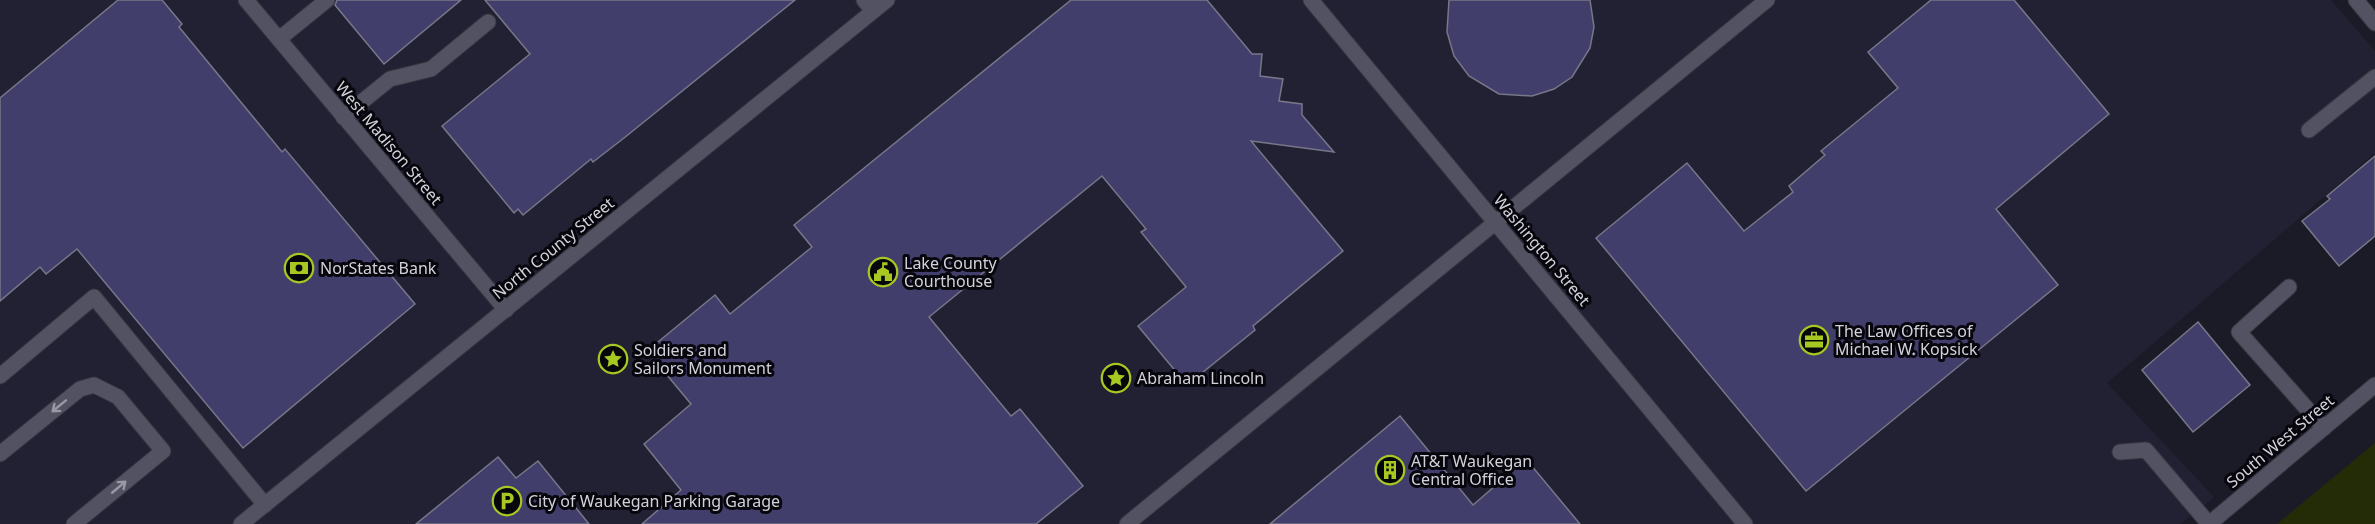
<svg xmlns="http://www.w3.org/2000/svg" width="2375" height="524" font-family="'Noto Sans',sans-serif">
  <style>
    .built { fill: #222134 }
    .green { fill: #242c07 }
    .building { fill: #423e6c; stroke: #778; stroke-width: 1.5 }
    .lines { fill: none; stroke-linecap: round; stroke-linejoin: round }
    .service-casing { stroke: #373741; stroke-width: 17 }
    .minor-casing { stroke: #373741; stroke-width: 17 }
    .tertiary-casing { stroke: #373741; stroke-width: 17 }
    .secondary-casing { stroke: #373741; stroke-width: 17 }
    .service { stroke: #535263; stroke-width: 15 }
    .minor { stroke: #535263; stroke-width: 15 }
    .tertiary { stroke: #535263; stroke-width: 15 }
    .secondary { stroke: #535263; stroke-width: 15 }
    .oneway { stroke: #9998a5 }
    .labels { text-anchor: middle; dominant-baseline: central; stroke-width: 6; stroke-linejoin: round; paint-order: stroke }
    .street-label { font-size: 16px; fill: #d2d2db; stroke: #07060c }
    .poi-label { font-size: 16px; fill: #d2d2db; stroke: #07060c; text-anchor: start }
  </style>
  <rect width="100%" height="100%" fill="#1b1b28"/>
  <polygon class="built" points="0,0 2331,0 2375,51 2375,153 2107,383 2214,497 2181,524 0,524"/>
  <polygon class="green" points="2375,443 2375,524 2277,524"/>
  <g class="building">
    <polygon points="118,0 162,0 182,24 179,27 282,152 285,149 415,304 243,448 77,249 46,274 40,267 0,301 0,98"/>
    <polygon points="337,0 461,0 384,64 335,5"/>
    <polygon points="485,0 795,0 624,138 593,162 591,159 523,215 518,209 514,213 442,126 530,54"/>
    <polygon points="1071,0 1207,0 1252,54 1262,54 1260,76 1283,79 1279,101 1302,104 1302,115 1334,152 1251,141 1343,251 1253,326 1255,330 1187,385 1138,326 1186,287 1141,232 1146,229 1102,176 929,317 1011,416 1020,409 1083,486 1036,524 642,524 681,490 644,444 691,404 647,351 715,295 730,314 812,247 794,225"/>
    <polygon points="1449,0 1590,0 1594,27 1590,48 1572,77 1554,89 1532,96 1499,94 1469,76 1454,56 1447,32"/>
    <polygon points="1931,0 2014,0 2109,114 1996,209 2058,285 1806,491 1596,238 1687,163 1744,231 1793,192 1789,186 1825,155 1821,151 1898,88 1868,52"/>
    <polygon points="2375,156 2375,236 2339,266 2302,221 2330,199 2327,196"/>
    <polygon points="2198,322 2250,385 2193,432 2142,370"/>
    <polygon points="1400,416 1473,505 1526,459 1580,524 1270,524"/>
    <polygon points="498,457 516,478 538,461 589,524 416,524"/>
  </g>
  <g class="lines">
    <g class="service-casing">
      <g id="service">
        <polyline points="864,0 873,11"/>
        <polyline points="279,39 327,0"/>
        <polyline points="343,117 390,79 431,69 488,22"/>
        <polyline points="2309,130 2375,77"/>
        <polyline points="2289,287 2239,332 2324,428"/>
        <polyline points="0,376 94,297 265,505"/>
        <polyline points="2120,452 2146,450 2209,524"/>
        <polyline points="0,454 80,389 94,385 118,397 163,451 74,524"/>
      </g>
    </g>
    <g class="minor-casing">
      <g id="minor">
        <polyline points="246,0 506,310"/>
        <polyline points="2356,0 2375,23"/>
        <polyline points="241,524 887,0"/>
        <polyline points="2209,524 2375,385"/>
      </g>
    </g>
    <g class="tertiary-casing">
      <polyline id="tertiary" points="1127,524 1767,0"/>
    </g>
    <g class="secondary-casing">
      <polyline id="secondary" points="1311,0 1745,524"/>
    </g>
    <use href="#service" class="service"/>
    <use href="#minor" class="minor"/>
    <use href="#tertiary" class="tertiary"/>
    <use href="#secondary" class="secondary"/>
  </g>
  <defs><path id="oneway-shaft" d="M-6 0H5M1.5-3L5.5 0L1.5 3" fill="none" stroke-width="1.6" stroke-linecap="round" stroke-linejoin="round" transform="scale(1.5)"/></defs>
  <g class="oneway">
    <use href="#oneway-shaft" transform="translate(59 406) rotate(141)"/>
    <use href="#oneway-shaft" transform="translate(119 487) rotate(-40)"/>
  </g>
  <defs>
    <g id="bank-ring" transform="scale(1.5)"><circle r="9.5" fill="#07060c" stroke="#a6c820" stroke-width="1.5"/><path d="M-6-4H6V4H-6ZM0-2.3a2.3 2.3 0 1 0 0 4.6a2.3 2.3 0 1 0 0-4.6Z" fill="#a6c820"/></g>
    <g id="civic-ring" transform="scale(1.5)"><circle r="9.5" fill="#07060c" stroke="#a6c820" stroke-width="1.5"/><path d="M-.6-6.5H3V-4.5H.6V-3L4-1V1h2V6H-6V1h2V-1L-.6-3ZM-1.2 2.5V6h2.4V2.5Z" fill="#a6c820"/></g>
    <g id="office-ring" transform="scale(1.5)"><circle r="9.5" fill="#07060c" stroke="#a6c820" stroke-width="1.5"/><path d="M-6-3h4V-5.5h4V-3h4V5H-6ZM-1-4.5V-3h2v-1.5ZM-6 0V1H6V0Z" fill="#a6c820"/></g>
    <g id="sight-ring" transform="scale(1.5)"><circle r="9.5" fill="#07060c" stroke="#a6c820" stroke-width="1.5"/><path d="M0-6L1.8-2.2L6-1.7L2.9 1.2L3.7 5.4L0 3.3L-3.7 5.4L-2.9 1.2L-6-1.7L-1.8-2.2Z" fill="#a6c820"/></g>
    <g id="building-ring" transform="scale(1.5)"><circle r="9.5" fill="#07060c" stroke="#a6c820" stroke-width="1.5"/><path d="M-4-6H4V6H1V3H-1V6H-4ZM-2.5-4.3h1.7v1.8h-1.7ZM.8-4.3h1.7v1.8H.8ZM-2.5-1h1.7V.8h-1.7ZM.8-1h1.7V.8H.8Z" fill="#a6c820"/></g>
    <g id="parking-ring" transform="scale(1.5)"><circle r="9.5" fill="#07060c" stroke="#a6c820" stroke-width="1.5"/><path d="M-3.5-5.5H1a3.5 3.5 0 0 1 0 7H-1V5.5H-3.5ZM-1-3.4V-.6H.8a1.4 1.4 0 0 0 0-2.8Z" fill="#a6c820"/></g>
  </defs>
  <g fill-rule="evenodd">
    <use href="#bank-ring" x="299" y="268"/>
    <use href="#civic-ring" x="883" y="272"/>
    <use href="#office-ring" x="1814" y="340"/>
    <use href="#sight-ring" x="613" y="359"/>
    <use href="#sight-ring" x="1116" y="378"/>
    <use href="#building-ring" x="1390" y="470"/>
    <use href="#parking-ring" x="507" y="501"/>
  </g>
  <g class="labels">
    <g class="street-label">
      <text transform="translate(389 143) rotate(50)">West Madison Street</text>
      <text transform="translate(553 248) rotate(-39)">North County Street</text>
      <text transform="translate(1542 250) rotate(50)">Washington Street</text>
      <text transform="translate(2280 441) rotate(-40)">South West Street</text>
    </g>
    <g class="poi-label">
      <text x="904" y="263">Lake County<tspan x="904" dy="18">Courthouse</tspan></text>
      <text x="320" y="268">NorStates Bank</text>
      <text x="1835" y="331">The Law Offices of<tspan x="1835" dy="18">Michael W. Kopsick</tspan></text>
      <text x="634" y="350">Soldiers and<tspan x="634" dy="18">Sailors Monument</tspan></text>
      <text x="1137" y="378">Abraham Lincoln</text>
      <text x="1411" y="461">AT&amp;T Waukegan<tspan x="1411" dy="18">Central Office</tspan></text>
      <text x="528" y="501">City of Waukegan Parking Garage</text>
    </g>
  </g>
</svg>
